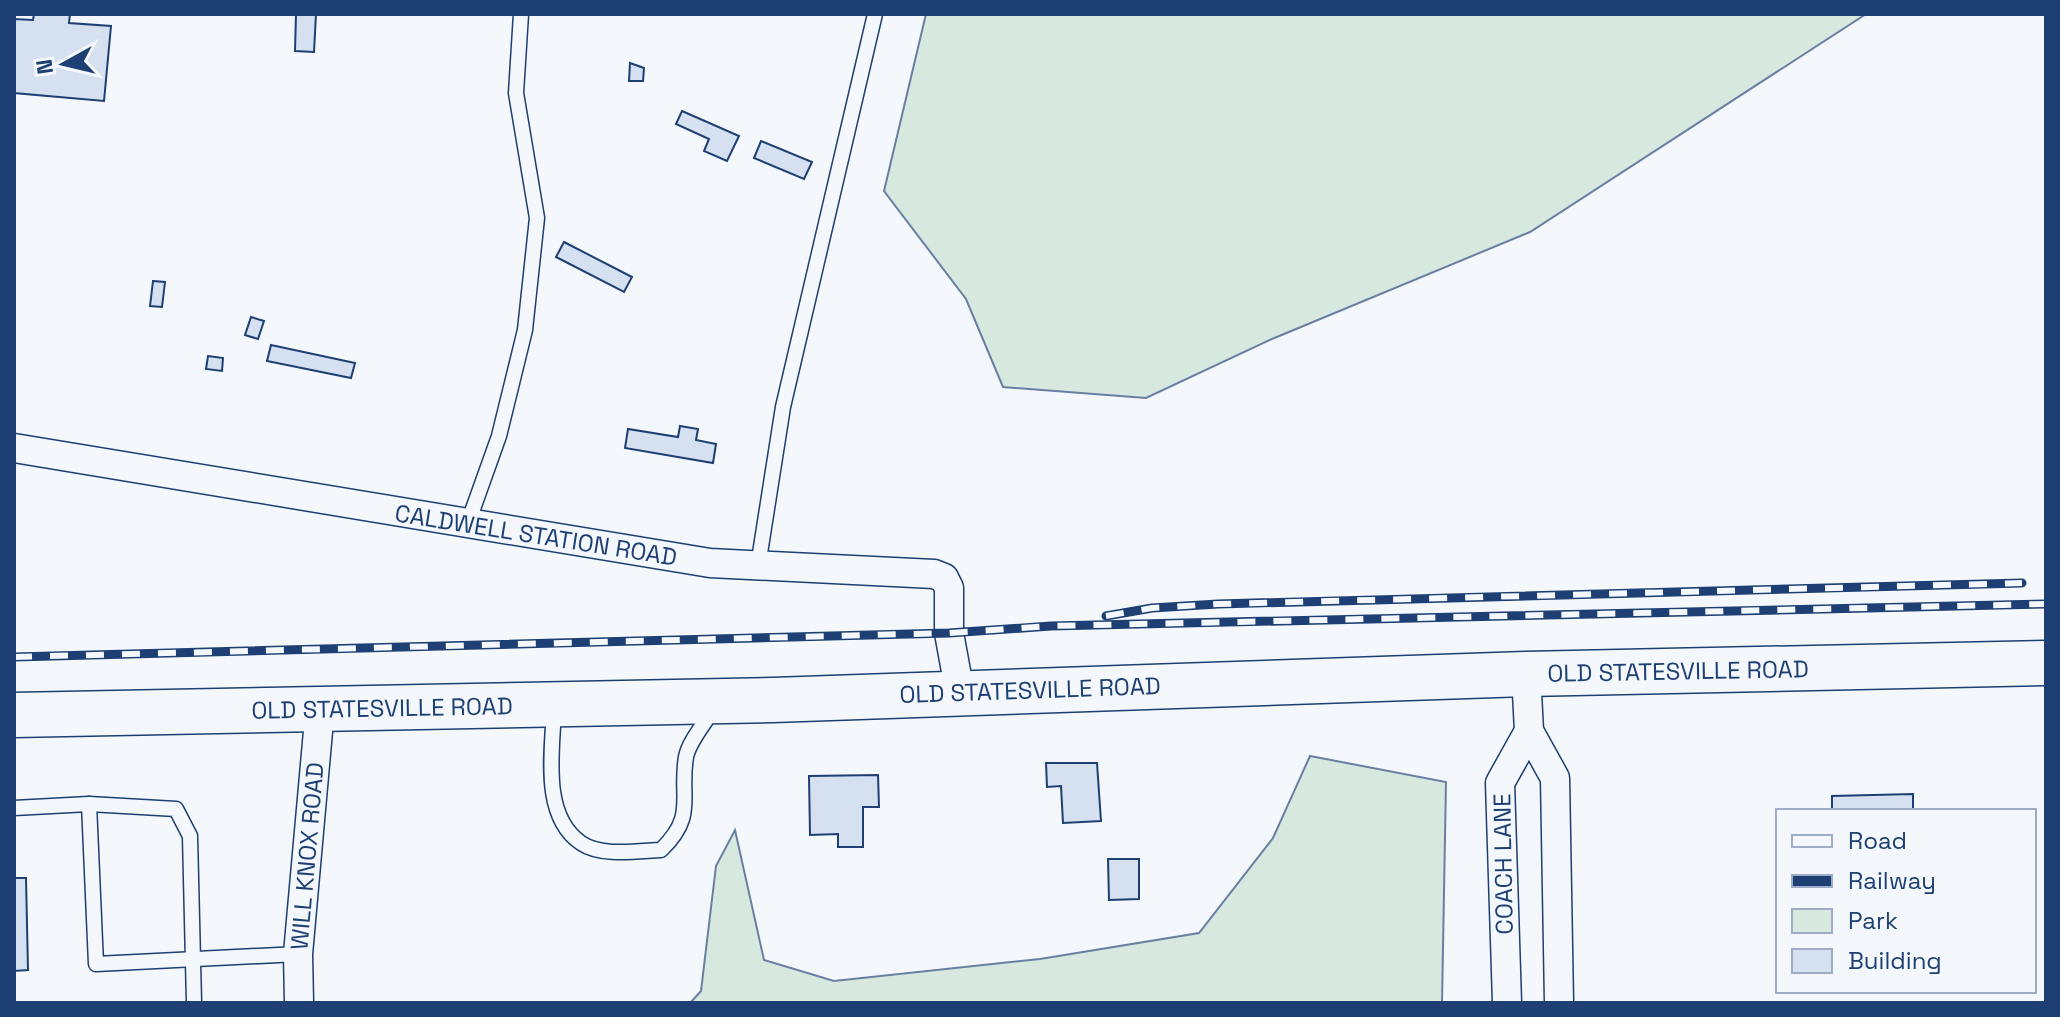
<svg xmlns="http://www.w3.org/2000/svg" width="2060" height="1017" font-family="'Space Grotesk',sans-serif">
  <style>
    .green { fill: #d7e8df; stroke: #687fa3; stroke-width: 2 }
    .building { fill: #d5e0f0; stroke: #1d3f73; stroke-width: 2 }
    .lines { fill: none; stroke-linecap: round; stroke-linejoin: round }
    .service-casing { stroke: #1d3f73; stroke-width: 17 }
    .minor-casing { stroke: #1d3f73; stroke-width: 31 }
    .primary-casing { stroke: #1d3f73; stroke-width: 47 }
    .service { stroke: #f4f7fb; stroke-width: 14 }
    .minor { stroke: #f4f7fb; stroke-width: 28 }
    .primary { stroke: #f4f7fb; stroke-width: 44 }
    .rail-casing { stroke: #1d3f73; stroke-width: 9 }
    .rail { stroke: #f4f7fb; stroke-width: 6; stroke-dasharray: 18; stroke-linecap: butt }
    .labels { text-anchor: middle; dominant-baseline: central; stroke-width: 6; stroke-linejoin: round; paint-order: stroke }
    .street-label { font-size: 24px; fill: #1d3f73; stroke: #f4f7fb }
  </style>
  <rect width="100%" height="100%" fill="#f4f7fb"/>
  <g class="green">
    <polygon points="926,14 1866,14 1530,232 1272,339 1146,398 1003,387 966,299 884,191"/>
    <polygon points="1310,756 1446,782 1442,1003 690,1003 701,991 716,866 735,830 764,960 834,981 1040,959 1199,933 1273,838"/>
  </g>
  <g class="building">
    <polygon points="34,14 70,14 69,23 111,26 104,101 14,93 14,19 33,20"/>
    <polygon points="296,14 316,14 314,52 295,51"/>
    <polygon points="630,63 644,68 643,81 629,81"/>
    <polygon points="682,111 739,136 727,161 704,151 709,139 676,124"/>
    <polygon points="761,141 812,162 804,179 754,158"/>
    <polygon points="564,242 632,277 624,292 556,257"/>
    <polygon points="153,281 165,282 162,307 150,306"/>
    <polygon points="251,317 264,321 258,339 245,335"/>
    <polygon points="271,345 355,363 351,378 267,361"/>
    <polygon points="208,356 223,358 222,371 206,369"/>
    <polygon points="680,426 698,429 696,440 716,444 713,463 625,448 628,429 678,437"/>
    <polygon points="1046,763 1097,763 1101,821 1063,823 1061,786 1047,787"/>
    <polygon points="878,775 879,807 863,807 863,847 838,847 838,834 810,835 809,776"/>
    <polygon points="1913,794 1913,811 1832,811 1832,796"/>
    <polygon points="1108,859 1139,859 1139,899 1109,900"/>
    <polygon points="14,878 26,878 28,970 14,971"/>
  </g>
  <g class="lines">
    <g class="service-casing">
      <g id="service">
        <polyline points="468,523 499,436 525,330 537,218 516,93 521,14"/>
        <polyline points="758,566 783,407 875,14"/>
        <path d="M554,707C553,748 540,815 581,843C601,857 638,851 661,850C697,815 679,798 686,757C689,741 706,722 714,708"/>
        <polyline points="89,804 96,964 298,954"/>
        <polyline points="14,808 89,804 176,809 190,836 194,1003"/>
      </g>
    </g>
    <g class="minor-casing">
      <g id="minor">
        <polyline points="14,448 710,563 934,574 944,578 949,588 949,633 960,693"/>
        <polyline points="1526,674 1529,731 1555,778 1559,1003"/>
        <polyline points="299,1003 298,954 320,709"/>
        <polyline points="1507,1003 1500,783 1529,731"/>
      </g>
    </g>
    <g class="primary-casing">
      <polyline id="primary" points="14,715 773,700 1526,674 2046,663"/>
    </g>
    <use href="#service" class="service"/>
    <use href="#minor" class="minor"/>
    <use href="#primary" class="primary"/>
    <g class="rail-casing">
      <g id="rail">
        <polyline points="1106,616 1152,608 1218,604 2022,583"/>
        <polyline points="14,657 949,633 1051,626 2046,604"/>
      </g>
    </g>
    <use href="#rail" class="rail"/>
  </g>
  <g class="labels">
    <g class="street-label">
      <text transform="translate(536 535) rotate(9)">CALDWELL STATION ROAD</text>
      <text transform="translate(1678 671) rotate(-1)">OLD STATESVILLE ROAD</text>
      <text transform="translate(1030 690) rotate(-2)">OLD STATESVILLE ROAD</text>
      <text transform="translate(382 708) rotate(-1)">OLD STATESVILLE ROAD</text>
      <text transform="translate(307 856) rotate(-85)">WILL KNOX ROAD</text>
      <text transform="translate(1503 864) rotate(-91)">COACH LANE</text>
    </g>
  </g>
  <rect width="2060" height="1017" fill="none" stroke="#1d3f73" stroke-width="32"/>
  <rect x="1776" y="809" width="260" height="184" fill="#f4f7fb" stroke="#9eadc5" stroke-width="2"/>
  <rect x="1792" y="835" width="40" height="12" fill="#f4f7fb" stroke="#9eadc5" stroke-width="2"/>
  <text x="1848" y="849" font-size="24" fill="#1d3f73">Road</text>
  <rect x="1792" y="875" width="40" height="12" fill="#1d3f73" stroke="#9eadc5" stroke-width="2"/>
  <text x="1848" y="889" font-size="24" fill="#1d3f73">Railway</text>
  <rect x="1792" y="909" width="40" height="24" fill="#d7e8df" stroke="#9eadc5" stroke-width="2"/>
  <text x="1848" y="929" font-size="24" fill="#1d3f73">Park</text>
  <rect x="1792" y="949" width="40" height="24" fill="#d5e0f0" stroke="#9eadc5" stroke-width="2"/>
  <text x="1848" y="969" font-size="24" fill="#1d3f73">Building</text>
  <g transform="translate(64 64) rotate(262)" stroke="#f4f7fb" stroke-width="6" paint-order="stroke">
  <path d="M0-6L14 30L0 20L-14 30Z" fill="#1d3f73"/>
  <text y="-12" font-size="22" font-weight="bold" text-anchor="middle" fill="#1d3f73">N</text>
  </g>
</svg>
